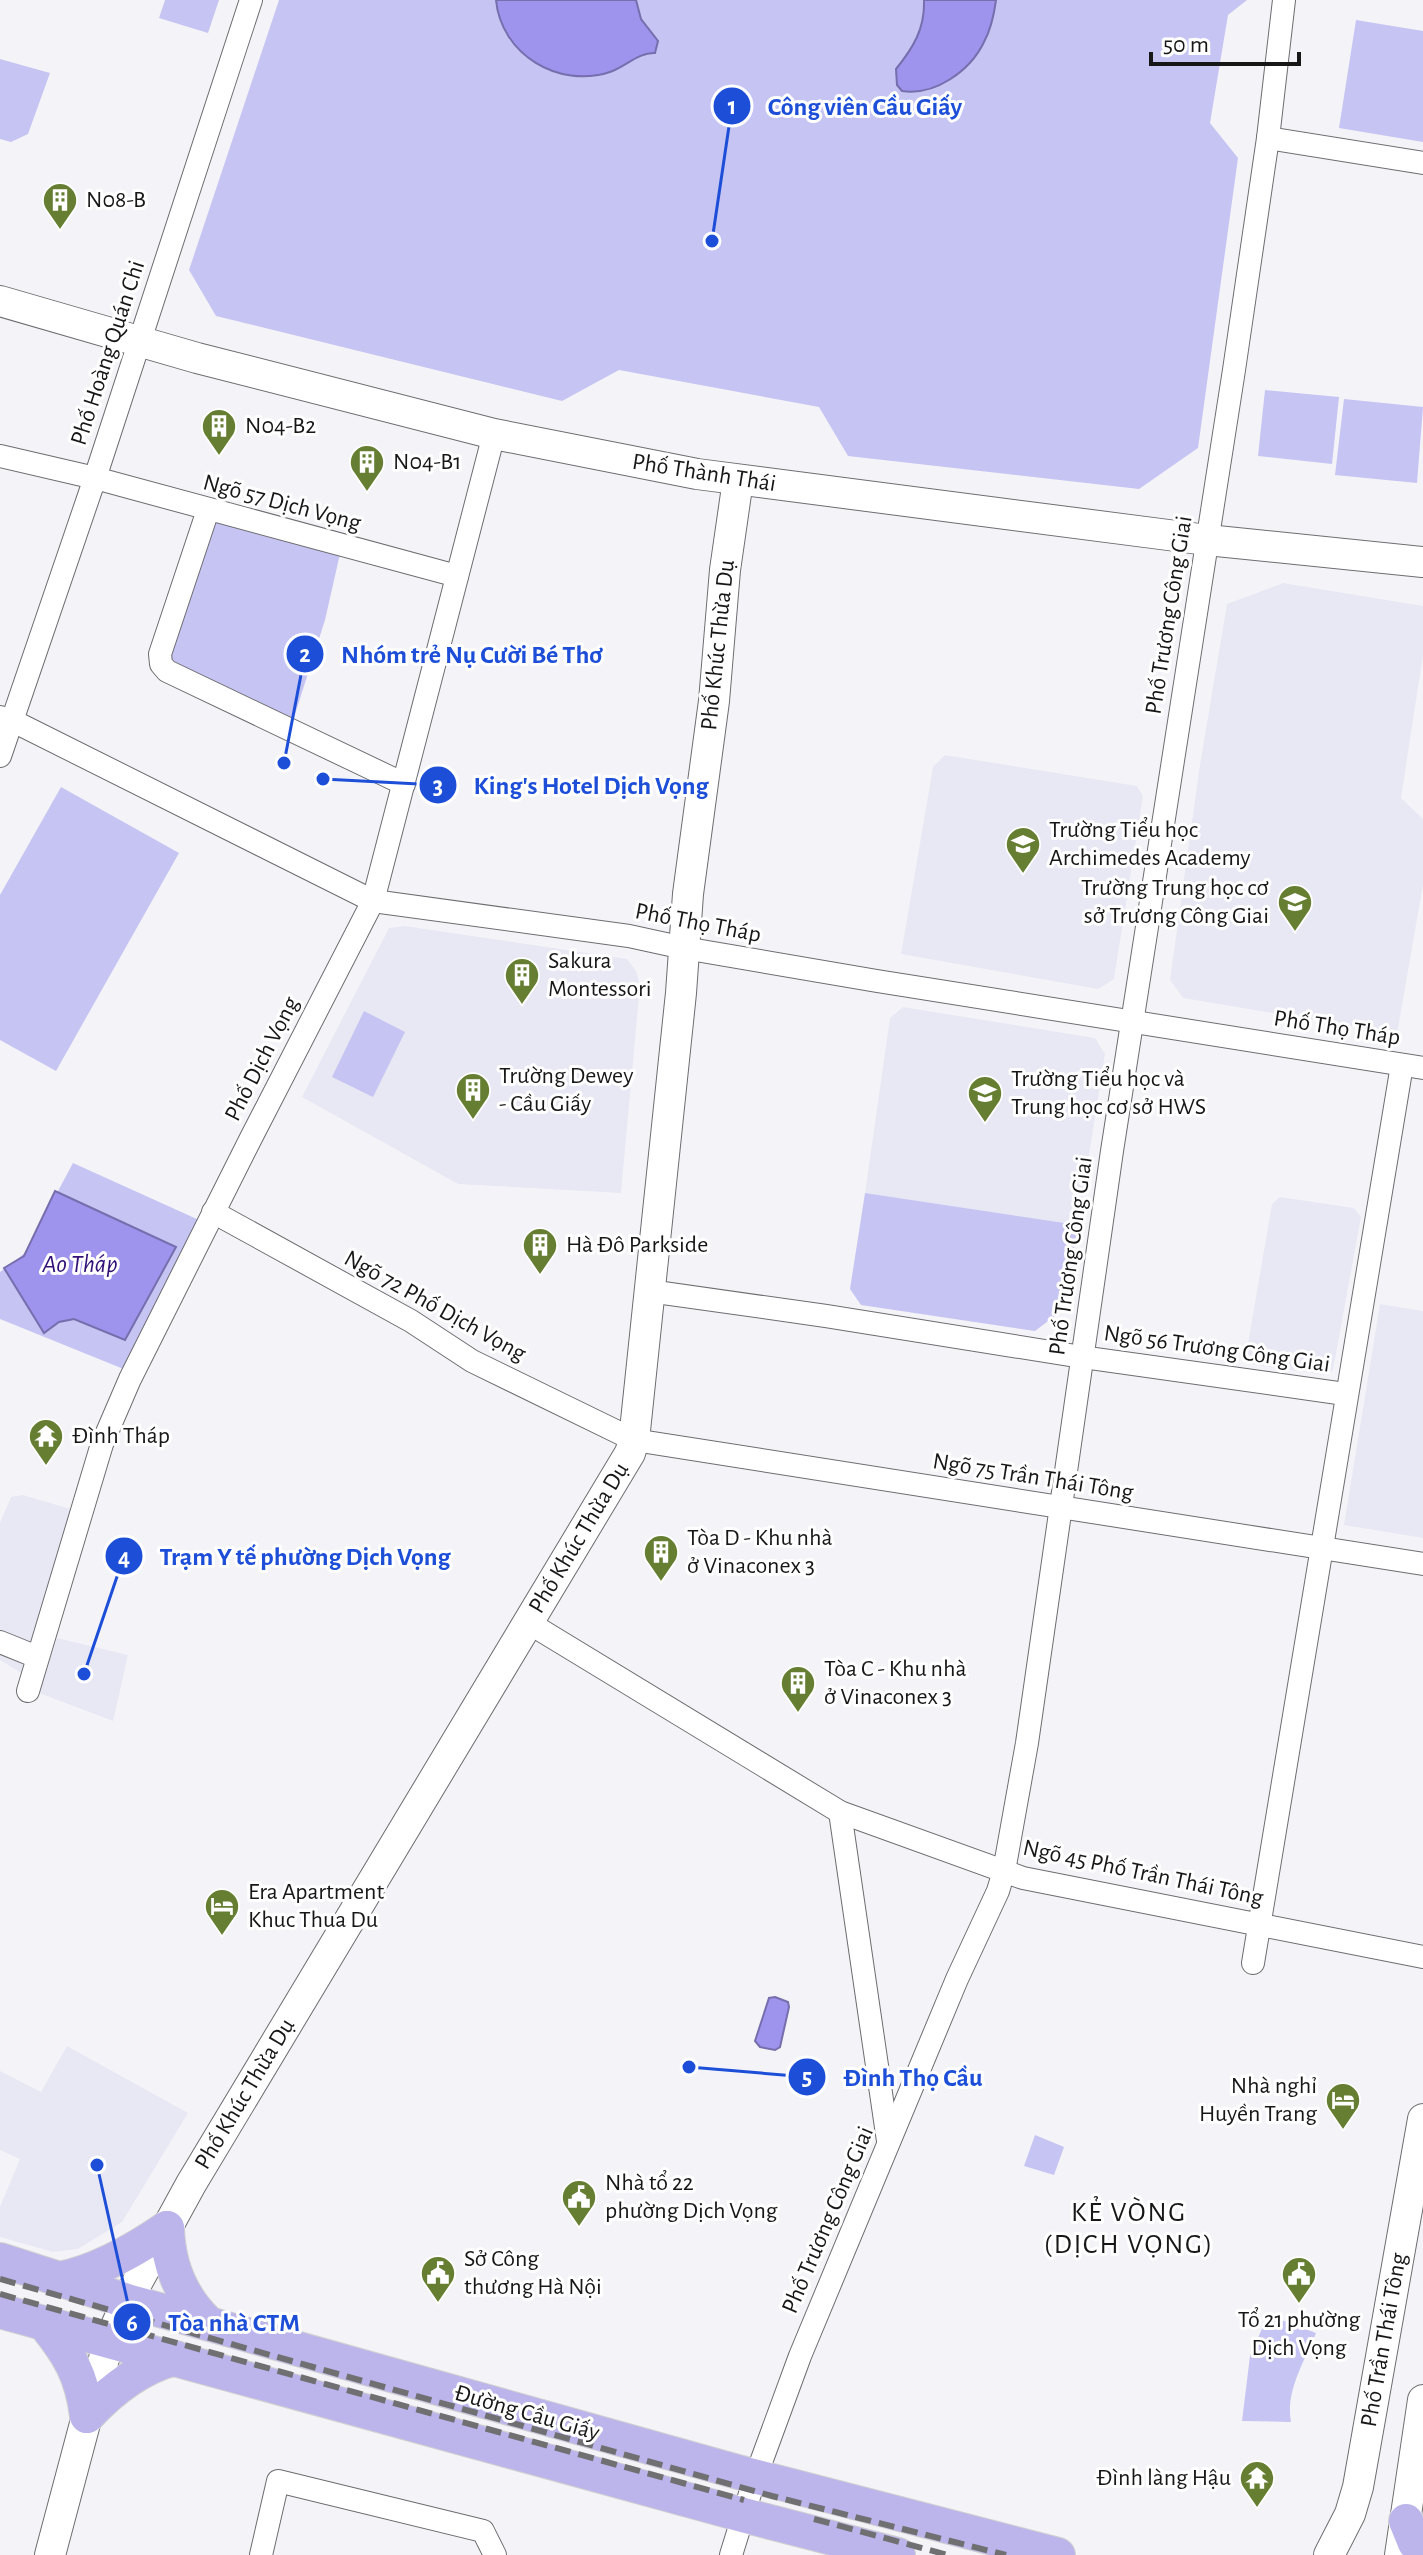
<svg xmlns="http://www.w3.org/2000/svg" width="1423" height="2555" font-family="'Alegreya Sans',sans-serif">
  <style>
    .built { fill: #e8e8f4 }
    .green { fill: #c6c4f2 }
    .water { fill: #9e94ed; stroke: #766ead; stroke-width: 2 }
    .lines { fill: none; stroke-linecap: round; stroke-linejoin: round }
    .street-casing { stroke: #6d6d71; stroke-width: 24 }
    .secondary-casing { stroke: #6d6d71; stroke-width: 32 }
    .primary-casing { stroke: #d1d1d1; stroke-width: 36 }
    .street { stroke: #fff; stroke-width: 22 }
    .secondary { stroke: #fff; stroke-width: 30 }
    .primary { stroke: #bbb5ec; stroke-width: 34 }
    .rail { stroke: #707072; stroke-width: 6; stroke-dasharray: 16 8; stroke-linecap: butt }
    .labels { text-anchor: middle; dominant-baseline: central; stroke-width: 6; stroke-linejoin: round; paint-order: stroke }
    .poi-label { font-size: 24px; fill: #171718; stroke: #fff; text-anchor: start }
    .street-label { font-size: 24px; fill: #171718; stroke: #fff }
    .water-label { font-size: 26px; font-style: italic; fill: #311078; stroke: #fff }
    .quarter-label { font-size: 28px; letter-spacing: 2px; fill: #171718; stroke: #fff }
    .leader { fill: none; stroke: #1d4ed8; stroke-width: 3 }
    .callout-dot { fill: #1d4ed8; stroke: #fff; stroke-width: 3 }
    .mark-label { font-size: 24px; text-anchor: middle; font-weight: bold; fill: #fff }
    .callout-label { font-size: 26px; text-anchor: middle; font-weight: bold; fill: #1d4ed8; stroke: #fff; stroke-width: 6; stroke-linejoin: round; paint-order: stroke }
  </style>
  <rect width="100%" height="100%" fill="#f4f4f8"/>
  <g class="built">
    <polygon points="1283,583 1423,606 1423,655 1401,798 1423,819 1423,885 1397,1034 1183,998 1170,980 1199,771 1227,604"/>
    <polygon points="945,755 1137,786 1143,796 1114,979 1098,989 901,954 933,767"/>
    <polygon points="405,926 627,959 636,971 640,985 621,1193 458,1184 302,1097 389,928"/>
    <polygon points="903,1007 1095,1038 1105,1054 1078,1225 865,1193 890,1018"/>
    <polygon points="1280,1197 1354,1208 1361,1217 1333,1370 1325,1375 1250,1364 1246,1355 1272,1204"/>
    <polygon points="1380,1304 1423,1311 1423,1538 1344,1525"/>
    <polygon points="23,1495 74,1510 25,1675 0,1660 0,1523 11,1497"/>
    <polygon points="57,1638 128,1655 113,1721 39,1693"/>
    <polygon points="67,2046 188,2113 122,2222 78,2249 53,2252 0,2237 0,2207 20,2159 0,2150 0,2071 41,2092"/>
  </g>
  <g class="green">
    <polygon points="165,0 219,0 208,33 159,18"/>
    <polygon points="279,0 1247,0 1228,15 1210,123 1238,158 1198,448 1139,489 848,456 819,407 619,370 562,401 216,316 189,270"/>
    <polygon points="1356,20 1423,31 1423,142 1339,128"/>
    <polygon points="0,59 50,73 28,134 11,142 0,139"/>
    <polygon points="1265,390 1339,397 1332,464 1258,456"/>
    <polygon points="1344,399 1423,407 1417,483 1335,475"/>
    <polygon points="208,510 342,545 325,620 290,730 167,671 183,578"/>
    <polygon points="61,787 179,853 56,1071 0,1040 0,895"/>
    <polygon points="364,1011 405,1032 373,1097 332,1077"/>
    <polygon points="73,1163 199,1220 126,1370 0,1319 0,1272 25,1253"/>
    <polygon points="865,1193 1078,1225 1064,1309 1035,1331 861,1305 850,1289"/>
    <polygon points="1035,2135 1064,2147 1054,2175 1024,2166"/>
    <path d="M1268,2315L1316,2333C1305,2360 1285,2392 1291,2422L1242,2421L1250,2356Z"/>
  </g>
  <g class="water">
    <path d="M496,0H636L641,19L658,41L655,53C639,52 625,67 610,72C558,89 501,54 496,0Z"/>
    <path d="M924,0H996C994,15 991,29 984,42C970,71 935,96 902,91L897,85L896,69C913,48 925,29 924,0Z"/>
    <polygon points="55,1191 176,1247 125,1340 74,1319 59,1322 44,1333 4,1268 24,1256"/>
    <polygon points="775,1997 788,2002 789,2007 780,2047 775,2050 760,2047 755,2041 769,1998"/>
  </g>
  <g class="lines">
    <g class="street-casing">
      <g id="street">
        <polyline points="1268,138 1423,163"/>
        <polyline points="0,456 95,478 457,576"/>
        <polyline points="208,510 160,654 161,664 167,671 404,784"/>
        <polyline points="0,717 13,721 373,901 629,936 684,948 877,981 1423,1068"/>
        <polyline points="0,756 95,478 251,0"/>
        <polyline points="213,1212 411,1321 472,1361 634,1440 1423,1564"/>
        <polyline points="649,1291 826,1316 1082,1357 1345,1394"/>
        <polyline points="529,1623 840,1812 1023,1878 1423,1957"/>
        <polyline points="0,1642 37,1657"/>
        <polyline points="28,1691 102,1444 130,1379 251,1138 373,901 494,434"/>
        <polyline points="840,1812 888,2141"/>
        <polyline points="1253,1963 1402,1065"/>
        <polyline points="261,2555 278,2481 483,2531 495,2555"/>
        <polyline points="731,2555 753,2484 800,2356 957,1979 998,1891 1004,1871 1027,1743 1112,1151 1234,370 1268,138 1284,0"/>
      </g>
    </g>
    <g class="secondary-casing">
      <g id="secondary">
        <polyline points="0,301 197,358 494,434 697,474 1207,540 1423,562"/>
        <polyline points="50,2555 87,2416 109,2342 127,2301 191,2184 630,1453 634,1440 681,993 688,894 714,701 725,570 738,480"/>
        <polyline points="1329,2555 1350,2514 1358,2487 1423,2119"/>
        <polyline points="1400,2555 1423,2400"/>
      </g>
    </g>
    <g class="primary-casing">
      <g id="primary">
        <path d="M167,2228C168,2264 181,2297 207,2322"/>
        <polyline points="0,2260 127,2301 738,2472 1058,2555"/>
        <path d="M59,2279C96,2272 135,2250 167,2228"/>
        <polyline points="0,2311 743,2515 898,2555"/>
        <path d="M44,2323C69,2354 82,2375 87,2416"/>
        <path d="M87,2416C112,2389 140,2367 176,2358"/>
        <polyline points="1406,2521 1415,2543 1423,2552"/>
      </g>
    </g>
    <use href="#street" class="street"/>
    <use href="#secondary" class="secondary"/>
    <use href="#primary" class="primary"/>
    <g class="rail">
      <polyline points="0,2279 772,2496 1006,2555"/>
      <polyline points="0,2294 744,2500"/>
      <polyline points="814,2519 948,2555"/>
    </g>
  </g>
  <defs>
    <g id="building-pin" transform="scale(1.8)"><path d="M0 17L-7.5 6A9.5 9.5 0 1 1 7.5 6Z" fill="#657e31" stroke="#fff"/><path d="M-4-6H4V6H1V3H-1V6H-4ZM-2.5-4.3h1.7v1.8h-1.7ZM.8-4.3h1.7v1.8H.8ZM-2.5-1h1.7V.8h-1.7ZM.8-1h1.7V.8H.8Z" fill="#fff"/></g>
    <g id="school-pin" transform="scale(1.8)"><path d="M0 17L-7.5 6A9.5 9.5 0 1 1 7.5 6Z" fill="#657e31" stroke="#fff"/><path d="M0-5L7-2L0 1L-7-2ZM-4 1L0 2.5L4 1V4Q0 6-4 4Z" fill="#fff"/></g>
    <g id="temple-pin" transform="scale(1.8)"><path d="M0 17L-7.5 6A9.5 9.5 0 1 1 7.5 6Z" fill="#657e31" stroke="#fff"/><path d="M0-6L5-2H3V0L6.5 2.5H4V6H1.5V3h-3V6H-4V2.5H-6.5L-3 0V-2H-5Z" fill="#fff"/></g>
    <g id="hotel-pin" transform="scale(1.8)"><path d="M0 17L-7.5 6A9.5 9.5 0 1 1 7.5 6Z" fill="#657e31" stroke="#fff"/><path d="M-6-4.5h1.5V1H6V5H4.5V3h-9V5H-6ZM-4 0a1.8 1.8 0 1 1 3.6 0ZM.5 0V-2.5h3Q6-2.5 6 0Z" fill="#fff"/></g>
    <g id="civic-pin" transform="scale(1.8)"><path d="M0 17L-7.5 6A9.5 9.5 0 1 1 7.5 6Z" fill="#657e31" stroke="#fff"/><path d="M-.6-6.5H3V-4.5H.6V-3L4-1V1h2V6H-6V1h2V-1L-.6-3ZM-1.2 2.5V6h2.4V2.5Z" fill="#fff"/></g>
  </defs>
  <g fill-rule="evenodd">
    <use href="#building-pin" x="60" y="200"/>
    <use href="#building-pin" x="219" y="426"/>
    <use href="#building-pin" x="367" y="462"/>
    <use href="#school-pin" x="1023" y="844"/>
    <use href="#school-pin" x="1295" y="902"/>
    <use href="#building-pin" x="522" y="975"/>
    <use href="#building-pin" x="473" y="1090"/>
    <use href="#school-pin" x="985" y="1093"/>
    <use href="#building-pin" x="540" y="1245"/>
    <use href="#temple-pin" x="46" y="1436"/>
    <use href="#building-pin" x="661" y="1552"/>
    <use href="#building-pin" x="798" y="1683"/>
    <use href="#hotel-pin" x="222" y="1906"/>
    <use href="#hotel-pin" x="1343" y="2100"/>
    <use href="#civic-pin" x="579" y="2197"/>
    <use href="#civic-pin" x="438" y="2273"/>
    <use href="#civic-pin" x="1299" y="2274"/>
    <use href="#temple-pin" x="1257" y="2478"/>
  </g>
  <g class="labels">
    <g class="poi-label">
      <text x="86" y="200">N08-B</text>
      <text x="245" y="426">N04-B2</text>
      <text x="393" y="462">N04-B1</text>
      <text x="1049" y="830">Trường Tiểu học<tspan x="1049" dy="28">Archimedes Academy</tspan></text>
      <text x="1269" y="888" text-anchor="end">Trường Trung học cơ<tspan x="1269" dy="28">sở Trương Công Giai</tspan></text>
      <text x="548" y="961">Sakura<tspan x="548" dy="28">Montessori</tspan></text>
      <text x="499" y="1076">Trường Dewey<tspan x="499" dy="28">- Cầu Giấy</tspan></text>
      <text x="1011" y="1079">Trường Tiểu học và<tspan x="1011" dy="28">Trung học cơ sở HWS</tspan></text>
      <text x="566" y="1245">Hà Đô Parkside</text>
      <text x="72" y="1436">Đình Tháp</text>
      <text x="687" y="1538">Tòa D - Khu nhà<tspan x="687" dy="28">ở Vinaconex 3</tspan></text>
      <text x="824" y="1669">Tòa C - Khu nhà<tspan x="824" dy="28">ở Vinaconex 3</tspan></text>
      <text x="248" y="1892">Era Apartment<tspan x="248" dy="28">Khuc Thua Du</tspan></text>
      <text x="1317" y="2086" text-anchor="end">Nhà nghỉ<tspan x="1317" dy="28">Huyền Trang</tspan></text>
      <text x="605" y="2183">Nhà tổ 22<tspan x="605" dy="28">phường Dịch Vọng</tspan></text>
      <text x="464" y="2259">Sở Công<tspan x="464" dy="28">thương Hà Nội</tspan></text>
      <text x="1299" y="2320" text-anchor="middle">Tổ 21 phường<tspan x="1299" dy="28">Dịch Vọng</tspan></text>
      <text x="1231" y="2478" text-anchor="end">Đình làng Hậu</text>
    </g>
    <g class="street-label">
      <text transform="translate(108 353) rotate(-72)">Phố Hoàng Quán Chi</text>
      <text transform="translate(704 473) rotate(9)">Phố Thành Thái</text>
      <text transform="translate(282 503) rotate(15)">Ngõ 57 Dịch Vọng</text>
      <text transform="translate(1169 615) rotate(-81)">Phố Trương Công Giai</text>
      <text transform="translate(718 645) rotate(-84)">Phố Khúc Thừa Dụ</text>
      <text transform="translate(698 923) rotate(11)">Phố Thọ Tháp</text>
      <text transform="translate(1337 1028) rotate(9)">Phố Thọ Tháp</text>
      <text transform="translate(262 1059) rotate(-63)">Phố Dịch Vọng</text>
      <text transform="translate(1071 1256) rotate(-82)">Phố Trương Công Giai</text>
      <text transform="translate(435 1306) rotate(29)">Ngõ 72 Phố Dịch Vọng</text>
      <text transform="translate(1217 1349) rotate(8)">Ngõ 56 Trương Công Giai</text>
      <text transform="translate(1033 1477) rotate(9)">Ngõ 75 Trần Thái Tông</text>
      <text transform="translate(579 1538) rotate(-59)">Phố Khúc Thừa Dụ</text>
      <text transform="translate(1143 1873) rotate(12)">Ngõ 45 Phố Trần Thái Tông</text>
      <text transform="translate(245 2094) rotate(-59)">Phố Khúc Thừa Dụ</text>
      <text transform="translate(828 2220) rotate(-67)">Phố Trương Công Giai</text>
      <text transform="translate(1384 2340) rotate(-80)">Phố Trần Thái Tông</text>
      <text transform="translate(527 2413) rotate(16)">Đường Cầu Giấy</text>
    </g>
    <g class="water-label">
      <text x="80" y="1264">Ao Tháp</text>
    </g>
    <g class="quarter-label">
      <text x="1129" y="2213">KẺ VÒNG<tspan x="1129" dy="32">(DỊCH VỌNG)</tspan></text>
    </g>
  </g>
  <path class="leader" d="M712 241L732 106M284 763L305 654M323 779L438 785M84 1674L124 1556M689 2067L807 2077M97 2165L132 2322"/>
  <g class="callout-dot">
    <circle cx="712" cy="241" r="8"/>
    <circle cx="284" cy="763" r="8"/>
    <circle cx="323" cy="779" r="8"/>
    <circle cx="84" cy="1674" r="8"/>
    <circle cx="689" cy="2067" r="8"/>
    <circle cx="97" cy="2165" r="8"/>
    <circle cx="732" cy="106" r="20"/>
    <circle cx="305" cy="654" r="20"/>
    <circle cx="438" cy="785" r="20"/>
    <circle cx="124" cy="1556" r="20"/>
    <circle cx="807" cy="2077" r="20"/>
    <circle cx="132" cy="2322" r="20"/>
  </g>
  <g class="mark-label">
    <text x="732" y="114">1</text>
    <text x="305" y="662">2</text>
    <text x="438" y="794">3</text>
    <text x="124" y="1565">4</text>
    <text x="807" y="2085">5</text>
    <text x="132" y="2331">6</text>
  </g>
  <g class="callout-label">
    <text x="865" y="115">Công viên Cầu Giấy</text>
    <text x="472" y="663">Nhóm trẻ Nụ Cười Bé Thơ</text>
    <text x="591" y="794">King's Hotel Dịch Vọng</text>
    <text x="305" y="1565">Trạm Y tế phường Dịch Vọng</text>
    <text x="913" y="2086">Đình Thọ Cầu</text>
    <text x="234" y="2331">Tòa nhà CTM</text>
  </g>
  <path d="M1151 52v12h148v-12" fill="none" stroke="#171718" stroke-width="4"/>
  <text x="1163" y="52" font-size="24" fill="#171718" stroke="#ffffff" stroke-width="6" paint-order="stroke">50 m</text>
</svg>
